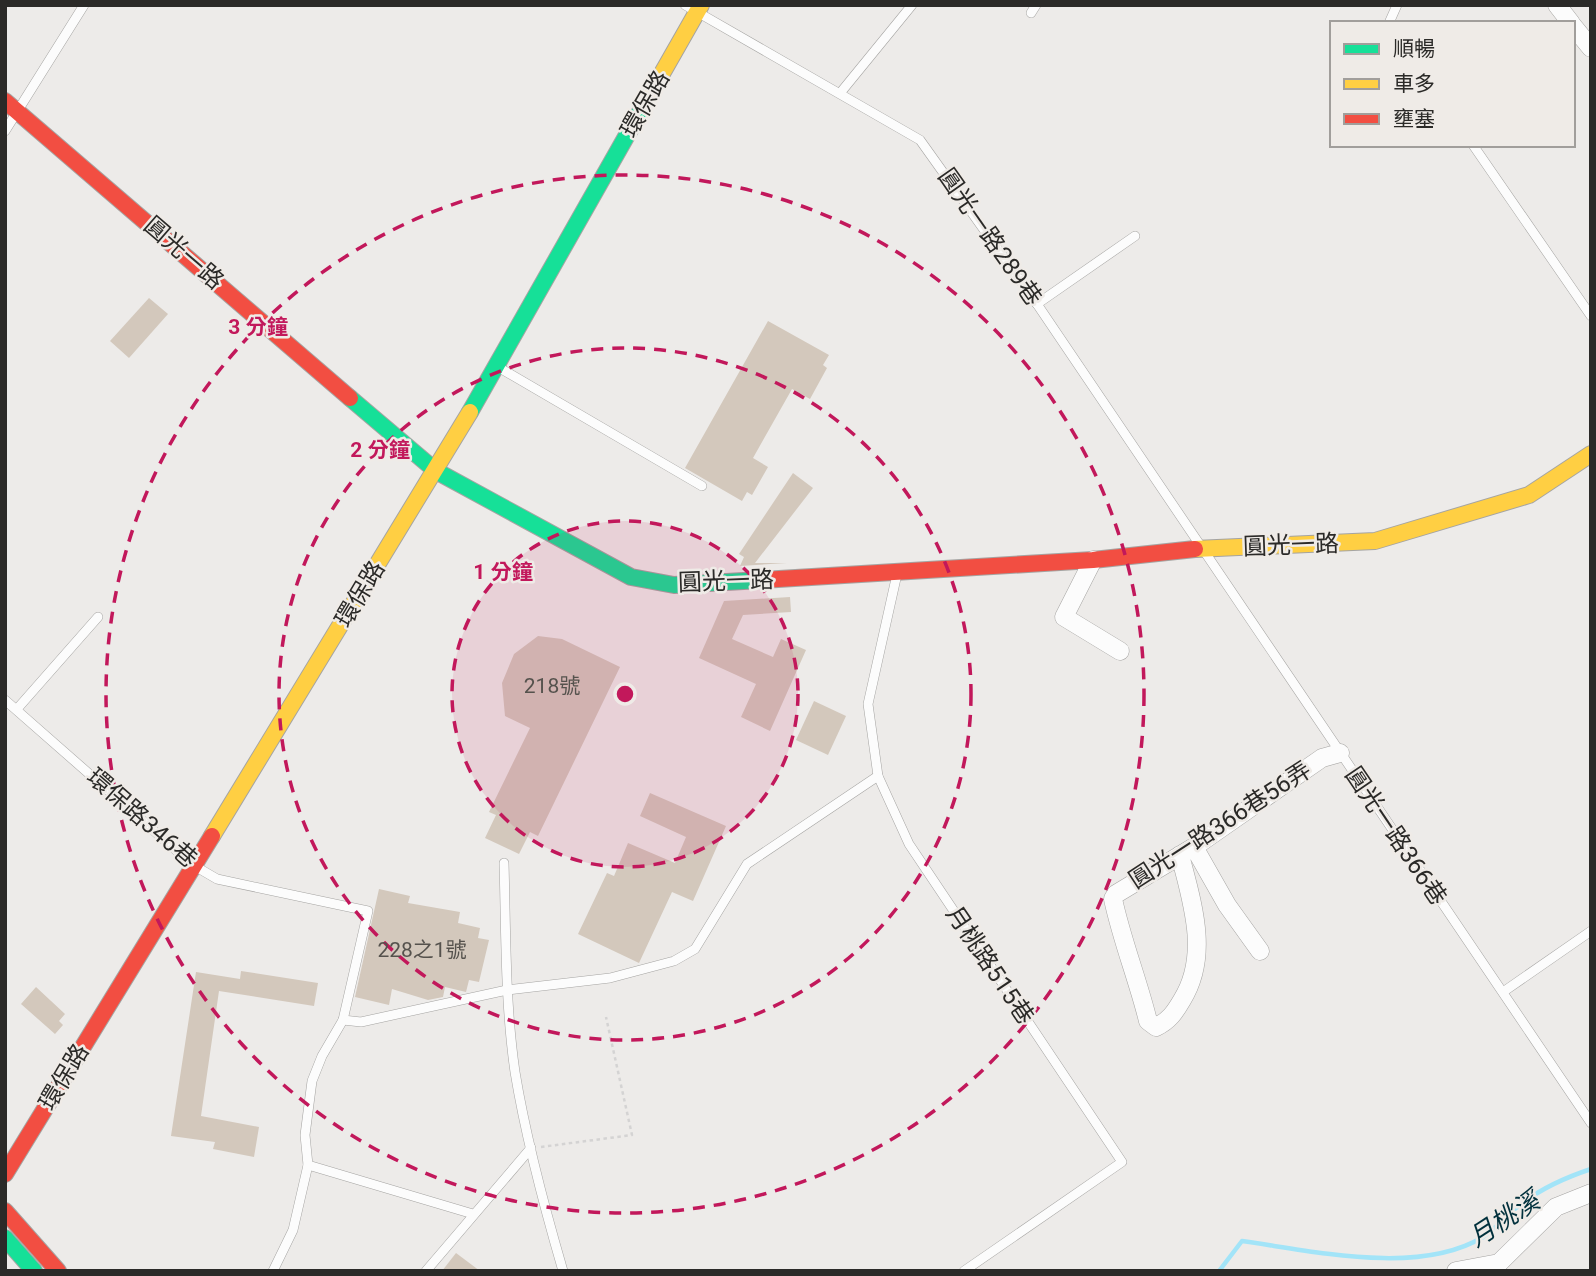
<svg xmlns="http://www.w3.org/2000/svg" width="1596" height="1276" font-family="Roboto,'Noto Sans TC',sans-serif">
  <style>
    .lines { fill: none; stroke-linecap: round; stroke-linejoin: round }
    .stream { stroke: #a2e4f8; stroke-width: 4.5 }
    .building { fill: #d3c8bc }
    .lane-casing { stroke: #a5a4a2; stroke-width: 10 }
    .street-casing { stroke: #a5a4a2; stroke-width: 19 }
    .fast-casing { stroke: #a5a4a2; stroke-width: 18 }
    .slow-casing { stroke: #a5a4a2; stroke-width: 18 }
    .jam-casing { stroke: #a5a4a2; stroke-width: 18 }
    .path { stroke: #d4d3d3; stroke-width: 2.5; stroke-dasharray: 3.5 3.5; stroke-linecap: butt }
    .lane { stroke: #fcfcfc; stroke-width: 9 }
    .street { stroke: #fcfcfc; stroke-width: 18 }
    .fast { stroke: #16e098; stroke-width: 16 }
    .slow { stroke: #ffcf43; stroke-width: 16 }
    .jam { stroke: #f24e42; stroke-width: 16 }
    .ring { fill: none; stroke: #c2185b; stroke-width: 3.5; stroke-dasharray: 12 9 }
    .labels { text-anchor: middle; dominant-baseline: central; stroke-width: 5; stroke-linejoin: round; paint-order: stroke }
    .number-label { font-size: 21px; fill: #55524d }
    .street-label { font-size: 24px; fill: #2b2a28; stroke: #efebe7 }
    .water-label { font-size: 26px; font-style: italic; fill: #01303c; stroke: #efebe7 }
    .centre { fill: #c2185b; stroke: #efebe7; stroke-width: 3.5 }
    .ring-label { font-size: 21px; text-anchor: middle; font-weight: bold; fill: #c2185b; stroke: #efebe7; stroke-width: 5; stroke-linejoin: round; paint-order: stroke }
  </style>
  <rect width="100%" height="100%" fill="#edebe9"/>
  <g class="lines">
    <path class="stream" d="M1219,1271L1242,1241C1313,1251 1419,1276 1483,1237C1498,1227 1509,1212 1524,1202C1544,1187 1567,1177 1591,1169"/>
  </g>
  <g class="building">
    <polygon points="149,298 168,314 129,358 110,341"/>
    <polygon points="768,321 829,355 823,365 827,368 810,399 792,389 753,458 768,467 752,495 747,492 742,501 685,468"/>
    <polygon points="793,473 813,488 755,563 787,563 740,566 744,557 739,554"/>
    <polygon points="790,597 791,612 743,615 732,639 773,657 781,639 806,650 770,731 741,717 756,684 699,658 724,601"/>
    <polygon points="538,636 562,639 620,667 538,836 530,832 519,854 485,838 496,815 489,812 530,728 505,716 502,683 514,654"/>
    <polygon points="814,701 846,716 828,755 796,740"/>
    <polygon points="650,793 726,826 693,901 672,892 639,963 578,934 607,873 614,876 628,843 675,863 686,837 640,816"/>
    <polygon points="379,889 410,896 408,903 460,912 458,923 480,928 478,938 489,940 479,982 469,980 466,992 445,987 443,997 428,1000 392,989 389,1005 355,997"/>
    <polygon points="241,971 318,983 314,1006 219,991 201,1116 259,1127 254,1157 213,1149 215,1142 171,1136 196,972 240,979"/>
    <polygon points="36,987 65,1014 59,1021 63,1025 55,1034 21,1004"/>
    <polygon points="456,1253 480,1271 442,1271"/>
  </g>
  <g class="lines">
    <g class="lane-casing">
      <g id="lane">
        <polyline points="685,5 920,140 1037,304 1591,1123"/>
        <polyline points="1031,13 1036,5"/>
        <polyline points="1389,23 1397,5"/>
        <polyline points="841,92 912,5"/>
        <polyline points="5,131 84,5"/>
        <polyline points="1473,145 1591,316"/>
        <polyline points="1037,304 1135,236"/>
        <polyline points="498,367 702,486"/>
        <polyline points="897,574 868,704 878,776 909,844 1122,1162 964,1271"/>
        <polyline points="5,700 193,865 217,879 368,911 343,1020 322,1056 312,1081 305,1135 308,1165 293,1230 273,1271"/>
        <polyline points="17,709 98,617"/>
        <path d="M504,863C506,932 505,1003 515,1072C526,1139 544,1206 563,1271"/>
        <polyline points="1503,992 1591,931"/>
        <polyline points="343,1020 361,1022 507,990 610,978 674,961 695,949 747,864 878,776"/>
        <polyline points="308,1165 473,1214"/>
        <polyline points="426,1271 531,1148"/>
      </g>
    </g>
    <g class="street-casing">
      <g id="street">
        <polyline points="1557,5 1571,23"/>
        <polyline points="1573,26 1591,48"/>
        <polyline points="1093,560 1064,617 1120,651"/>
        <polyline points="1194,847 1227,905 1260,951"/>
        <path d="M1180,855C1192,902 1210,955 1182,1000C1175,1012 1169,1021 1156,1027L1148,1021C1138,980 1122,941 1113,899L1116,894L1194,847L1322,758L1340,753"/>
        <polyline points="1456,1271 1499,1263 1556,1207 1591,1193"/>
      </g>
    </g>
    <g class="fast-casing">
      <g id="fast">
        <polyline points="350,398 436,471 631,577 674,585 761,580"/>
        <polyline points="470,412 652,91"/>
        <polyline points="5,1238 34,1271"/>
      </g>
    </g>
    <g class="slow-casing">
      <g id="slow">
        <polyline points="652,91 701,5"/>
        <polyline points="1195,549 1375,541 1529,495 1591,454"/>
        <polyline points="212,836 470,412"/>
      </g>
    </g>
    <g class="jam-casing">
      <g id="jam">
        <polyline points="5,101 350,398"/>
        <polyline points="761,580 1093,560 1195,549"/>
        <polyline points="5,1174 212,836"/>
        <polyline points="5,1211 58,1271"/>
      </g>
    </g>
    <polyline class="path" points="541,1147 632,1135 606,1017"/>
    <use href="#lane" class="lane"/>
    <use href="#street" class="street"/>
    <use href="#fast" class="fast"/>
    <use href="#slow" class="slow"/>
    <use href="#jam" class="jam"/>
  </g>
  <circle cx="625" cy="694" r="173" fill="#c2185b" fill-opacity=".12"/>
  <g class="ring">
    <circle cx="625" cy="694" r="173"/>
    <circle cx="625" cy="694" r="346"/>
    <circle cx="625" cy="694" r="519"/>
  </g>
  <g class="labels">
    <g class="number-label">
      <text x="552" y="686">218號</text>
      <text x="422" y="950">228之1號</text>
    </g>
    <g class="street-label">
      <text transform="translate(645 104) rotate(-60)">環保路</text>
      <text transform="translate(990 237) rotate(55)">圓光一路289巷</text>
      <text transform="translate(184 253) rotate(41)">圓光一路</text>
      <text transform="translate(1291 545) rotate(-2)">圓光一路</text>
      <text transform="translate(726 581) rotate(-2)">圓光一路</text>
      <text transform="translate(360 594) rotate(-59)">環保路</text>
      <text transform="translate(142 818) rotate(41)">環保路346巷</text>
      <text transform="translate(1220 825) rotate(-33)">圓光一路366巷56弄</text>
      <text transform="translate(1396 836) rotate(56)">圓光一路366巷</text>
      <text transform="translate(990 965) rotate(56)">月桃路515巷</text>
      <text transform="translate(64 1077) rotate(-59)">環保路</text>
    </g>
    <g class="water-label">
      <text transform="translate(1504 1219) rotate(-33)">月桃溪</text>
    </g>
  </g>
  <circle cx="625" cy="694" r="10" class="centre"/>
  <g class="ring-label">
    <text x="258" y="334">3 分鐘</text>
    <text x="380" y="457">2 分鐘</text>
    <text x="503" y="579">1 分鐘</text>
  </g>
  <rect width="1596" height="1276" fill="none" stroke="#2b2a28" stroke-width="14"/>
  <rect x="1330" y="21" width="245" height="126" fill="#efebe7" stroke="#a19e9b" stroke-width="2"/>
  <rect x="1344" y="44" width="35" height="10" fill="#16e098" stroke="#a19e9b" stroke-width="2"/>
  <text x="1393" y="56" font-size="21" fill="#2b2a28">順暢</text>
  <rect x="1344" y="79" width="35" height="10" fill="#ffcf43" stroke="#a19e9b" stroke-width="2"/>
  <text x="1393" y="91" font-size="21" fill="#2b2a28">車多</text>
  <rect x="1344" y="114" width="35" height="10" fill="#f24e42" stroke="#a19e9b" stroke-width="2"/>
  <text x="1393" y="126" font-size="21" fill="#2b2a28">壅塞</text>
</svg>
